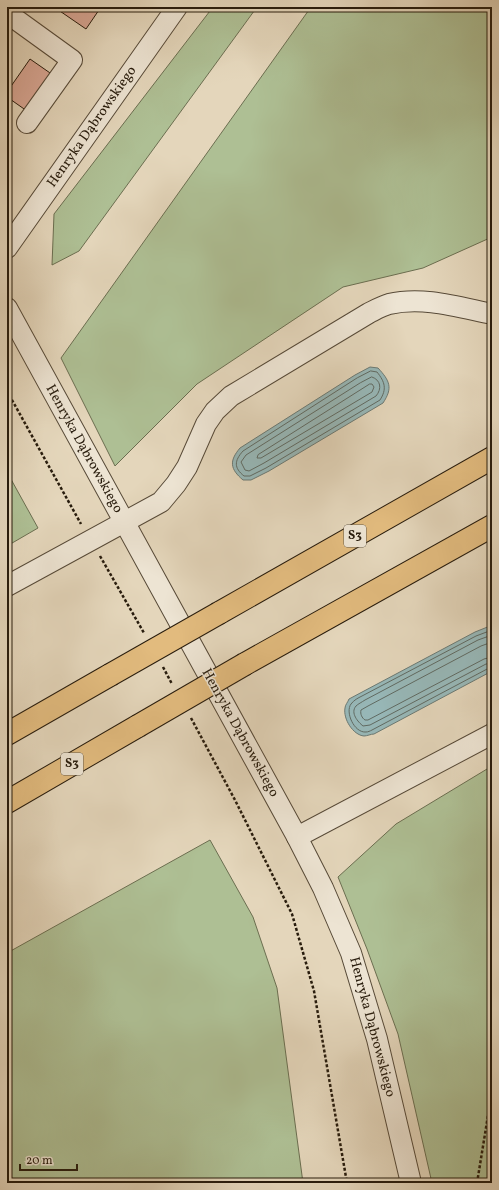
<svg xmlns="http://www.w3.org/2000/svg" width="499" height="1190" font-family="Vollkorn,serif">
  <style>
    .green { fill: #aebf94; stroke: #6b6e50 }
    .water { fill: #97b7b7; stroke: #6b7973 }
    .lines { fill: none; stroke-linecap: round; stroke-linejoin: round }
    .shore { stroke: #606a62; stroke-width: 1 }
    .building { fill: #daa896; stroke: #281c0d }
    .minor-casing { stroke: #574a38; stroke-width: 22 }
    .highway-casing { stroke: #281c0d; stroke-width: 24 }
    .path { stroke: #281c0d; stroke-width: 2.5; stroke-dasharray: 3 2; stroke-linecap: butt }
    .minor { stroke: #ede4d3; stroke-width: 20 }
    .highway { stroke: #e2bb7e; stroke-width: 22 }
    .highway-bridge-casing { stroke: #281c0d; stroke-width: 24; stroke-linecap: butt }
    .highway-bridge { stroke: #e2bb7e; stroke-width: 22 }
    .labels { text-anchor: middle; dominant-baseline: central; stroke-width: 3; stroke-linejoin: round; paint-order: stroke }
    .shield { fill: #ede4d3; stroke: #635848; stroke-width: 1 }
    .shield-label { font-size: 13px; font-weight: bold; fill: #281c0d }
    .street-label { font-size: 14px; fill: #281c0d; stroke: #ede4d3 }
  </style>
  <rect width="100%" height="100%" fill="#e4d6bb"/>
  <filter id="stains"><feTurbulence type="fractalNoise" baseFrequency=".005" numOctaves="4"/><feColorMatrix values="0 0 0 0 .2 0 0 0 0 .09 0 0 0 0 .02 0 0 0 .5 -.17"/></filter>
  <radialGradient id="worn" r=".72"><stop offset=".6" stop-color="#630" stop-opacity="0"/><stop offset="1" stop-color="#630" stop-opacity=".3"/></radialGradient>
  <g class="green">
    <polygon points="213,7 257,7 79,251 52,265 54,214"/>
    <polygon points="311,7 492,7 492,237 423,268 343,287 197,384 115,466 61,358"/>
    <polygon points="7,472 38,528 7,546"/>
    <polygon points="492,766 492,1183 432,1183 398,1034 367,949 338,877 396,824"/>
    <polygon points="210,840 253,917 277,988 303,1183 7,1183 7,953"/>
  </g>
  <g class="water">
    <path d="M370,367L378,368C390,381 393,388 383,403L269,471L251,480H243C230,469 229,461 240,448L355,375Z"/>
    <path d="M490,626L492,627V671L374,734C371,734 367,736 364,736C353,735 343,719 345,708C345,705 348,702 349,699L475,632Z"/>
  </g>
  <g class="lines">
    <g class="shore">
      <path d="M371,371L377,372C385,382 387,389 380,400L266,468L250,476H244C234,468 234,461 243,451L357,378Z"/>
      <path d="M372,377C381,380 382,389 376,396L264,463L249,471L245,470L241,462L246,455L360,383Z"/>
      <polygon points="370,384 372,384 374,387 372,392 261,458 257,458 258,455"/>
      <path d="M492,630L476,636L362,696C358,698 354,700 351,704C345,712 354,733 366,732C368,732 370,731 372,730L489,668H492"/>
      <path d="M492,635L478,640L365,700C362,702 358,704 356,706C350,713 358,722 363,726L370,725L486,664L492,663"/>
      <path d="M492,642L481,646L368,706L361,710C360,714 362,718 365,720H368L484,659L492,657"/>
    </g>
  </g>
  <g class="building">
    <polygon points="54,7 101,7 86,29"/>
    <polygon points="30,59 53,75 27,111 7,97 7,92"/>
  </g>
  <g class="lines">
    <g class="minor-casing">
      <g id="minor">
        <polyline points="7,13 72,60 27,123"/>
        <polyline points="7,248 177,7"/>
        <polyline points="7,308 297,837 323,888 351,953 377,1039 411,1183"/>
        <path d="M7,586L161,502L176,484L187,467L206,424L215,411L231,396L369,313C375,310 382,306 389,304C423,296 458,307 492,314"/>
        <polyline points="297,837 492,734"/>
      </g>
    </g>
    <g class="highway-casing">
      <g id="highway">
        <polyline points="219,613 492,458"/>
        <polyline points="245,664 492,526"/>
        <polyline points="7,734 110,675"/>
        <polyline points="7,802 138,726"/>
      </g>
    </g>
    <g class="path">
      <polyline points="7,391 81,524"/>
      <polyline points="100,556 144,633"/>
      <polyline points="163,667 172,684"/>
      <polyline points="191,718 235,800 292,914 314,991 347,1183"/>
      <polyline points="477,1183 492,1091"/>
    </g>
    <use href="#minor" class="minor"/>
    <use href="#highway" class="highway"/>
    <g class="highway-bridge-casing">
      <g id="highway-bridge">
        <polyline points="110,675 219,613"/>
        <polyline points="138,726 245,664"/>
      </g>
    </g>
    <use href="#highway-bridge" class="highway-bridge"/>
  </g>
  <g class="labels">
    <g class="shield">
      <rect x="344" y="525" width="22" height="22" rx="3"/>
      <rect x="61" y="753" width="22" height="22" rx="3"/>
    </g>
    <g class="shield-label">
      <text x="355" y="536">S3</text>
      <text x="72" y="764">S3</text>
    </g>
    <g class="street-label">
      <text transform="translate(92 127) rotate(-55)">Henryka Dąbrowskiego</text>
      <text transform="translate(84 449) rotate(61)">Henryka Dąbrowskiego</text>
      <text transform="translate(240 733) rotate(61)">Henryka Dąbrowskiego</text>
      <text transform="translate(372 1027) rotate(75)">Henryka Dąbrowskiego</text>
    </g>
  </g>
  <rect width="499" height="1190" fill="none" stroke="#e4d6bb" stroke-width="24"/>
  <rect x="8" y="8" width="483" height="1174" fill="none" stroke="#281c0d" stroke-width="2"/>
  <rect x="12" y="12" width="475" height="1166" fill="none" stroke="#281c0d"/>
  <path d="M20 1164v6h57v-6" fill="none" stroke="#281c0d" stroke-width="2"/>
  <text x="26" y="1164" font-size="12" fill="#281c0d" stroke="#ede4d3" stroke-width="3" paint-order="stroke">20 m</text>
  <rect width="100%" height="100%" filter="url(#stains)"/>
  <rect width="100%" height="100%" fill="url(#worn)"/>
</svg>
